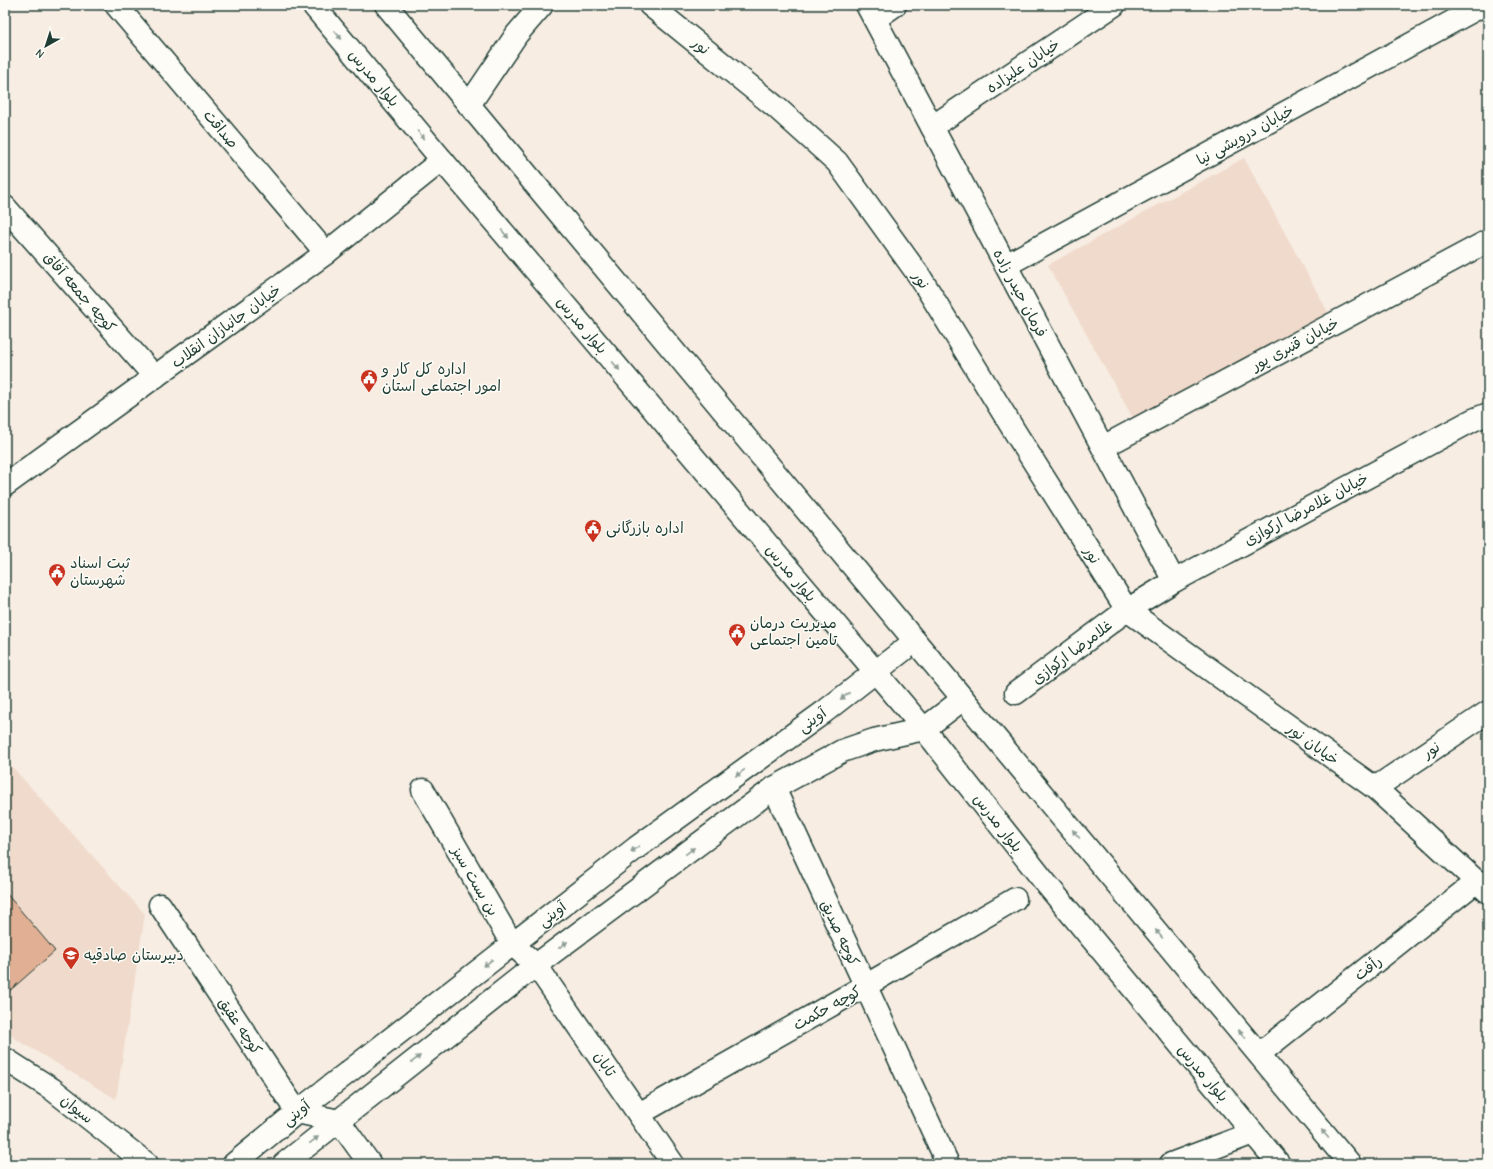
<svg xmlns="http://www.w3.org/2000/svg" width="1493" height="1169" font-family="'Comic Neue','Playpen Sans Arabic',sans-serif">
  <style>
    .built { fill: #f0dacb }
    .building { fill: #e1af94; stroke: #1f3d34 }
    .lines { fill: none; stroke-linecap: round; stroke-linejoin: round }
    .street-casing { stroke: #1f3d34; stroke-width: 25 }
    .secondary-casing { stroke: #1f3d34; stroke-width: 25 }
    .street { stroke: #fdfcf7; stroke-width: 22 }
    .secondary { stroke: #fdfcf7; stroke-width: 22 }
    .oneway { fill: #8e9c96 }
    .labels { text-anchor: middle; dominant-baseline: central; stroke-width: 3; stroke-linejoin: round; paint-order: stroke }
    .street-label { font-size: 15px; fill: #1f3d34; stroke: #fdfcf7 }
    .poi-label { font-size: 15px; fill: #1f3d34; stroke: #fdfcf7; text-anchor: start }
  </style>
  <rect width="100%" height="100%" fill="#f7ede3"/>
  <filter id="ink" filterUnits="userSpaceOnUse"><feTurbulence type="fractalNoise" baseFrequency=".025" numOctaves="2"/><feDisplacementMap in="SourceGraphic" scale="8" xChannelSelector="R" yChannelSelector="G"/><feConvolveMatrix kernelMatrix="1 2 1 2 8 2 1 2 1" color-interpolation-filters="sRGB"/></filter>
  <g filter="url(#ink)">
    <g class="built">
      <polygon points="1244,158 1329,314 1134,420 1048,265"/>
      <polygon points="5,759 145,914 116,1099 14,1038 5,1027"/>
    </g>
    <polygon class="building" points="5,892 55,951 6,994 5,993"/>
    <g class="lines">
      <g class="street-casing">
        <g id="street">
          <polyline points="116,5 326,253"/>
          <polyline points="867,5 1174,581"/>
          <polyline points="875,19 895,5"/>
          <polyline points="469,105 517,34 542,5"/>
          <polyline points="932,127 1114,5"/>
          <polyline points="5,207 155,377"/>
          <polyline points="1006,265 1483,5"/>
          <polyline points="1103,447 1488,241"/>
          <polyline points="1016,693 1127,610"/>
          <polyline points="774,788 948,1164"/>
          <polyline points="1375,788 1488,712"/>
          <polyline points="423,790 512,944 536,965 673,1164"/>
          <polyline points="160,905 297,1112 339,1121 370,1164"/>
          <polyline points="1259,1054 1477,881"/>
          <polyline points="5,1059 52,1089 147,1164"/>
          <polyline points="639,1114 865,986 1015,899"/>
          <polyline points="1171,1164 1253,1133"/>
        </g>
      </g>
      <g class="secondary-casing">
        <g id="secondary">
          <polyline points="313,5 442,160 924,729 1044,881 1279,1164"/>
          <polyline points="386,5 1350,1164"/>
          <polyline points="650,5 777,108 837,162 920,277 1015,432 1127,610 1375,788 1488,892"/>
          <polyline points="5,485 326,253 442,160"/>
          <polyline points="1127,610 1174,581 1473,420 1488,414"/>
          <polyline points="234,1164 297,1112 636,848 824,712 915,641"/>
          <polyline points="284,1164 536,965 774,788 842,751 874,740 924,729 963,699"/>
        </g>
      </g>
      <use href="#street" class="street"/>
      <use href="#secondary" class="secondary"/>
    </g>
    <defs><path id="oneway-solid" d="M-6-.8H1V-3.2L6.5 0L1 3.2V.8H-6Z"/></defs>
    <g class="oneway">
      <use href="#oneway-solid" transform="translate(338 35) rotate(50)"/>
      <use href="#oneway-solid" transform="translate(421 135) rotate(50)"/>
      <use href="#oneway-solid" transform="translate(505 234) rotate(50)"/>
      <use href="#oneway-solid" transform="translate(616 366) rotate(50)"/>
      <use href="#oneway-solid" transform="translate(845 696) rotate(143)"/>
      <use href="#oneway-solid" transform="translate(740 773) rotate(144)"/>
      <use href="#oneway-solid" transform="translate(1076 834) rotate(-130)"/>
      <use href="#oneway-solid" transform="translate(635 849) rotate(143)"/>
      <use href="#oneway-solid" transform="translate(690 851) rotate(-37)"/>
      <use href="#oneway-solid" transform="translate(1159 934) rotate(-130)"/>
      <use href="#oneway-solid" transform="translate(563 945) rotate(-37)"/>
      <use href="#oneway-solid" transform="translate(488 963) rotate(142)"/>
      <use href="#oneway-solid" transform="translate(1242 1034) rotate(-130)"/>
      <use href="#oneway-solid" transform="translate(416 1059) rotate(-38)"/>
      <use href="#oneway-solid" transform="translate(1325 1134) rotate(-130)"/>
      <use href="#oneway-solid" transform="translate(314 1140) rotate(-38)"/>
    </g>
  </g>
  <defs>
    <g id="civic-pin" transform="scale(0.9)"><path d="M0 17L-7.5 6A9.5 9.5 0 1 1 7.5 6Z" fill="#c8321e" stroke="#fdfcf7"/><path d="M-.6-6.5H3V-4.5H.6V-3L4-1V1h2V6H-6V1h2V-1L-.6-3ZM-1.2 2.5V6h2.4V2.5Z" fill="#fff"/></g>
    <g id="school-pin" transform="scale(0.9)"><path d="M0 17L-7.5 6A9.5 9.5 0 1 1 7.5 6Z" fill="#c8321e" stroke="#fdfcf7"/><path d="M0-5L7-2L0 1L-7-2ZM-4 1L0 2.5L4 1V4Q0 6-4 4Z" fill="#fff"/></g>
  </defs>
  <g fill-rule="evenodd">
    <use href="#civic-pin" x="369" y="378"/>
    <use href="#civic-pin" x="593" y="528"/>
    <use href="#civic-pin" x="57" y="572"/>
    <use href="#civic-pin" x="737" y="632"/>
    <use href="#school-pin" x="71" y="955"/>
  </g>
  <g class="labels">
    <g class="street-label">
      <text transform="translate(701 46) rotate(39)">نور</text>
      <text transform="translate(1023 66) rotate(-34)">خیابان علیزاده</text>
      <text transform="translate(374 78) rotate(50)">بلوار مدرس</text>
      <text transform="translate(221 129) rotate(50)">صداقت</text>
      <text transform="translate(1245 135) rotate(-29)">خیابان درویشی نیا</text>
      <text transform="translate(921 280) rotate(57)">نور</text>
      <text transform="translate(80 292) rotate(49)">کوچه جمعه آفاق</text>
      <text transform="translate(1020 293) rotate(62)">فرمان حیدر زاده</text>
      <text transform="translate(582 325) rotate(50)">بلوار مدرس</text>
      <text transform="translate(226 326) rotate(-36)">خیابان جانبازان انقلاب</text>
      <text transform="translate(1295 344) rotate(-28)">خیابان قنبری پور</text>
      <text transform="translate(1306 509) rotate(-28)">خیابان غلامرضا ارکوازی</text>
      <text transform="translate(1092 555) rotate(58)">نور</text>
      <text transform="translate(791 573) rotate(50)">بلوار مدرس</text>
      <text transform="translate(1072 652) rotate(-37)">غلامرضا ارکوازی</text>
      <text transform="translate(812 720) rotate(-36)">آوینی</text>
      <text transform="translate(1313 744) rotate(36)">خیابان نور</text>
      <text transform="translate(1431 750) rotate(-34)">نور</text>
      <text transform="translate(998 823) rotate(52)">بلوار مدرس</text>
      <text transform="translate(475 881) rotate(60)">بن بست سبز</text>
      <text transform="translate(552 914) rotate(-38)">آوینی</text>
      <text transform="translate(840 933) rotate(65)">کوچه صدیق</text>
      <text transform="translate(1368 968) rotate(-38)">رأفت</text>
      <text transform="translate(827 1008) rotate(-29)">کوچه حکمت</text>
      <text transform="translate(240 1026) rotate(56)">کوچه عقیق</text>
      <text transform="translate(605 1064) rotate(56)">تابان</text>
      <text transform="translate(1203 1073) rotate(50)">بلوار مدرس</text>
      <text transform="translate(77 1109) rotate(38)">سیوان</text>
      <text transform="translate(296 1113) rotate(-39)">آوینی</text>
    </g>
    <g class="poi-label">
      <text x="382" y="369">اداره کل کار و<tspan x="382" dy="17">امور اجتماعی استان</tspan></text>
      <text x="606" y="528">اداره بازرگانی</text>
      <text x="70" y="563">ثبت اسناد<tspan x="70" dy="17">شهرستان</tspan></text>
      <text x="750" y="623">مدیریت درمان<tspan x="750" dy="17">تامین اجتماعی</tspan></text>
      <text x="84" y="955">دبیرستان صادقیه</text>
    </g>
  </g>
  <rect width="1493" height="1169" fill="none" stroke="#fdfcf7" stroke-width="20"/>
  <rect x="10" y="10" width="1473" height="1149" fill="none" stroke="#1f3d34" stroke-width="1.5" filter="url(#ink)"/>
  <g transform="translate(46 46) rotate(219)" stroke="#fdfcf7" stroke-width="3" paint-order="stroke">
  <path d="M0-3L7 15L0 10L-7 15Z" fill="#1f3d34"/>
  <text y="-6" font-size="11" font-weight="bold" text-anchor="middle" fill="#1f3d34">N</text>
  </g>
</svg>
